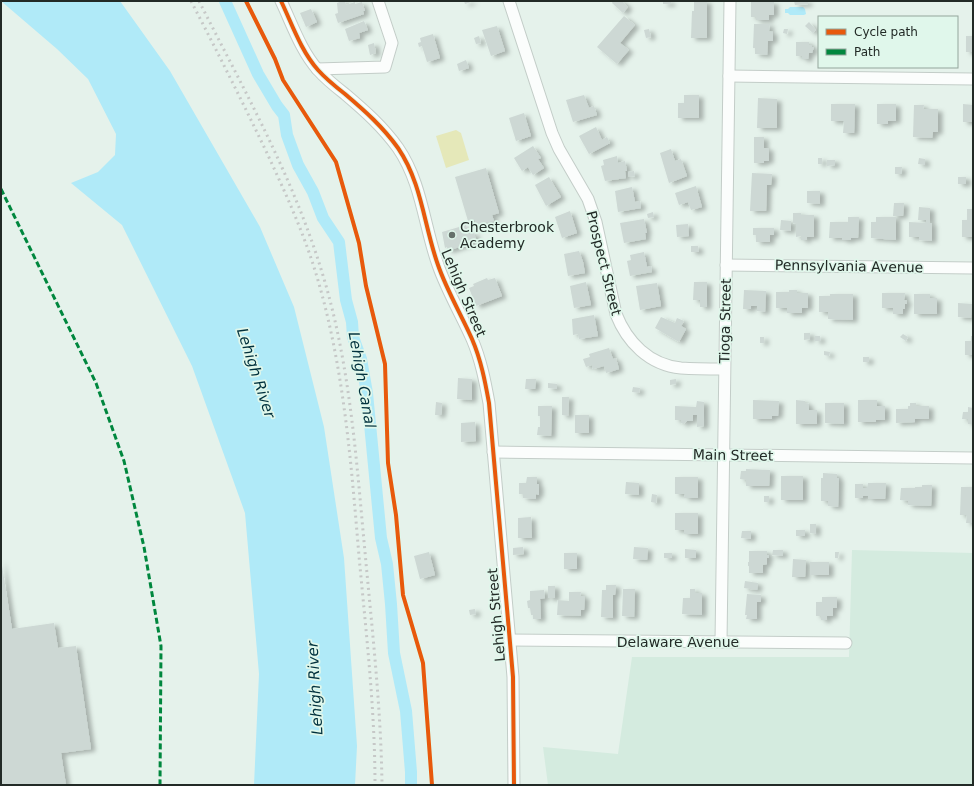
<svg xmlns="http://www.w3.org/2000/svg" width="974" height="786" font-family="'DejaVu Sans',sans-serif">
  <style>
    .built { fill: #d4ebdf }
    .green { fill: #e5e8b9 }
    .water { fill: #b0eaf8 }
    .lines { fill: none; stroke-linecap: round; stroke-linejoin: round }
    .canal { stroke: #b0eaf8; stroke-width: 12 }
    .building { fill: #cdd8d4; filter: url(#shadow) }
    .minor-casing { stroke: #c3cdc8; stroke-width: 13 }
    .minor { stroke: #fbfdfc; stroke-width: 11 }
    .rail { stroke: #c6c8c7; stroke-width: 3; stroke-dasharray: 2 4; stroke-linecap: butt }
    .quiet { stroke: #00873e; stroke-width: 3; stroke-dasharray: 6 3; stroke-linecap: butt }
    .cycleway-casing { stroke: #e0f7eb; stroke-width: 6 }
    .cycleway { stroke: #e8590c; stroke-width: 4 }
    .poi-dot { fill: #66706b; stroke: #e0f7eb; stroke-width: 1.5 }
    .labels { text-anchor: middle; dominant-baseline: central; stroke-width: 3.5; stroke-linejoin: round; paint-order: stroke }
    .poi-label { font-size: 14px; fill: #222a26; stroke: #e0f7eb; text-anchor: start }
    .street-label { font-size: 14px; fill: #222a26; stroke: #e0f7eb }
    .water-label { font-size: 15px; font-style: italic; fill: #00313d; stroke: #e0f7eb }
  </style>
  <defs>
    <filter id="shadow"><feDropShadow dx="4.5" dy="2.5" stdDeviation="2" flood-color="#0004"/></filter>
  </defs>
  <rect width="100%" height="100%" fill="#e5f2eb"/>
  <polygon class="built" points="852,550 973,553 973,785 548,785 543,747 618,754 632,657 849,657"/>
  <polygon class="green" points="456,130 461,133 469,160 446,168 436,136"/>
  <g class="water">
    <polygon points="1,1 120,1 170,71 260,227 294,307 324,427 344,558 357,746 355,785 254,785 259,674 245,513 192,366 122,225 71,183 98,172 115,155 116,134 88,79 57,49"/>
    <polygon points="790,7 803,7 805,9 806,14 804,15 790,15 788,13 785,13 785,9 788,9"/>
  </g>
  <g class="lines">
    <polyline class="canal" points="225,1 258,74 277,106 284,115 287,135 298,165 313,192 323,218 339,242 346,300 352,322 353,337 361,359 367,393 381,538 387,564 391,604 394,653 406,711 411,772 411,785"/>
  </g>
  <g class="building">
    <polygon points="342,1 345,1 346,5 355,2 355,4 362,2 365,11 363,11 364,14 338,23 335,14 338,13 337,3"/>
    <polygon points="464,1 474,1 465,4"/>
    <polygon points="613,1 622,1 628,7 623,13 612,3"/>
    <rect x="663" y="1" width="8" height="3"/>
    <polygon points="694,1 707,1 707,38 691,38 692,11 694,11"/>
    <polygon points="751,1 774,2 774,15 769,15 769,20 756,20 756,17 751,17"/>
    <polygon points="794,1 808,1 808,4 795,5"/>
    <polygon points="311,9 317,22 306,27 300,13"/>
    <polygon points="624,16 635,25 620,43 629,50 617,64 597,47"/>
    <polygon points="364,21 368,30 359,33 360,38 349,41 345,29"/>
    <polygon points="809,22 816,30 813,33 805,26"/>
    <polygon points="754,24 770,24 769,31 773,32 773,41 768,41 767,55 755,54 755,48 753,48"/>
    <polygon points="497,26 505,51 491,56 482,30"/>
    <polygon points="649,29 651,37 646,38 644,30"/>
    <polygon points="784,29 788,29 787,34 783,33"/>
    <polygon points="433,34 440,58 427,62 422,46 419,47 418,43 421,42 420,38"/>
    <polygon points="479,36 481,43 476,44 474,38"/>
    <rect x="966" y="36" width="7" height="16"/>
    <polygon points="796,42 809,42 809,45 812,45 812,47 814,47 812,53 809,53 808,59 802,59 802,56 796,56"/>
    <polygon points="374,43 376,53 370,55 368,45"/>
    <polygon points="466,60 469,68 459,71 457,64"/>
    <polygon points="584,95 589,108 594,106 597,115 573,122 566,100"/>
    <polygon points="684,95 699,95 699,118 678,118 678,103 684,103"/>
    <polygon points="758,98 777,99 777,128 757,128"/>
    <polygon points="831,104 855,104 854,133 843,133 844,121 831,121"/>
    <polygon points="877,104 896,104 896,121 888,121 888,124 877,124"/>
    <polygon points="963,104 973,105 973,122 963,122"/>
    <polygon points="914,105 924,105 923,109 938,109 938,132 933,132 932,138 913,137"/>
    <polygon points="524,113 531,136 516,141 509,118"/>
    <polygon points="596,127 602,140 607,137 610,143 589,154 579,136"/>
    <polygon points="754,137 764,137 764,148 769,148 769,161 764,161 764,163 754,163"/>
    <polygon points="533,146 541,158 538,159 544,168 533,175 528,167 522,171 514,158"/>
    <polygon points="671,149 675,161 681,159 687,176 669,183 660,153"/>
    <polygon points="617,156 618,163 625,161 627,171 625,171 626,178 605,181 601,166 604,165 603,160"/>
    <rect x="818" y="158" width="4" height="6"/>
    <polygon points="919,158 925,159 925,165 918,164"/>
    <polygon points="827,160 835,160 835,165 827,166"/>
    <polygon points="895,167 902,167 901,174 895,174"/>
    <polygon points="486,168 499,213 492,215 494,221 476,225 475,220 468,221 455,177"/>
    <polygon points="634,171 635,176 629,177 628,172"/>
    <polygon points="752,173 772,174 771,185 767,185 766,211 750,211"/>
    <polygon points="549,177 561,197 546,206 535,185"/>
    <rect x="958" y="177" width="8" height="7"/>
    <polygon points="696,186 702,207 691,210 688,202 679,205 675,193"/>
    <polygon points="632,187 635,202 640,201 641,208 618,212 615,191"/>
    <polygon points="807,191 820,191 820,204 807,203"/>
    <polygon points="894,203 904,203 903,216 893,216"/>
    <polygon points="919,207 930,208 930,223 932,223 932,241 919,240 919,237 909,237 909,222 926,223 926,220 918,220"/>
    <polygon points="967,209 973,209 973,237 962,237 962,220 967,220"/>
    <polygon points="570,211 577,233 562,238 555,217"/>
    <polygon points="653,212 654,217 648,218 647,214"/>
    <polygon points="793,213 801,213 801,215 814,215 814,237 807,237 807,240 801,240 801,236 796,237 796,224 793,223"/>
    <polygon points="848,217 859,217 858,238 851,238 851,240 842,240 842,238 829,238 830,222 848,222"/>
    <polygon points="876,217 896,217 896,240 871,238 871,222 876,222"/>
    <polygon points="644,219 647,233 645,233 646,239 624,243 620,223"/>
    <polygon points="781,220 791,221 791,231 780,230"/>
    <polygon points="688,224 689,236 677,237 676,225"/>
    <polygon points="466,225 469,234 474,232 476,241 448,251 447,247 445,248 442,232"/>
    <polygon points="753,228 774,228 774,235 770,235 770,242 756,242 756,235 753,235"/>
    <polygon points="691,246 698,246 699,252 691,252"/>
    <polygon points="579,251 583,262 585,273 568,276 564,254"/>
    <polygon points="644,252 647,267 651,266 652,272 630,276 627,261 631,260 630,255"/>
    <polygon points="487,278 488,280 495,278 502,296 476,306 469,288 474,286 473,284"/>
    <polygon points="586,282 591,305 574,308 570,286"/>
    <polygon points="694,282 707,282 707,307 700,307 700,300 693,300"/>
    <polygon points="657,283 661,306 640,310 636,286"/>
    <polygon points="744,290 766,291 765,312 757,311 757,306 751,306 751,309 743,309"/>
    <polygon points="789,290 797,290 797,293 808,293 808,308 802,308 802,313 787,313 787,308 776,308 776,292 789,292"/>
    <polygon points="882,293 905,293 904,300 907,300 907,304 905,304 905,309 903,309 903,314 893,314 893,308 882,308"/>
    <polygon points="830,294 853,294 853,320 828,319 828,312 819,312 819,296 830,296"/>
    <polygon points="914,294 930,294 930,298 937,298 937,314 914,314"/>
    <polygon points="958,303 972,304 971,318 958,317"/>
    <polygon points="594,315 598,336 579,339 578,334 573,335 572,319"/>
    <polygon points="661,317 675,323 677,318 684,321 681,326 686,329 679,342 655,328"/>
    <polygon points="804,333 810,333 810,339 804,340"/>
    <polygon points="903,334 908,337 906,341 900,337"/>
    <polygon points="815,336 820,336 821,341 815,341"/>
    <polygon points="971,336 973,336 973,355 965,355 965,341 971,341"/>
    <rect x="760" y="337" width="4" height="6"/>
    <polygon points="609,348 613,359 616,358 619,369 606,373 604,366 593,369 592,365 586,367 583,359 590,357 589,354"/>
    <polygon points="824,351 830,352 829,356 824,355"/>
    <rect x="863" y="357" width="6" height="5"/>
    <polygon points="458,378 472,379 472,400 457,399"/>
    <polygon points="526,379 536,379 535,389 525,389"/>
    <polygon points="676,379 676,384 670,385 670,380"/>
    <polygon points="548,383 557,384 557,389 548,388"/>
    <polygon points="633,387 640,388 639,393 632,392"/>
    <polygon points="562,397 569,397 568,416 562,415"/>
    <polygon points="753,400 779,401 778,416 772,416 772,419 753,419"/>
    <polygon points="796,400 805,401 805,403 809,404 809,410 817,410 817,424 796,424"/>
    <polygon points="858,400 877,400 877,406 885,406 885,420 876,420 876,422 858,422"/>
    <polygon points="697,401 704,402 704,426 697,427 697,415 693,415 693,421 687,421 684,424 681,423 681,420 675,420 675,406 696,407"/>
    <polygon points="436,402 442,403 441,415 435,415"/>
    <polygon points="825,403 844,403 844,424 825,423"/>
    <polygon points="910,403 916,403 916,406 929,406 929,419 915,419 915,422 896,423 896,409 908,409 908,406 910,406"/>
    <polygon points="538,406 552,406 551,436 537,435 538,427 540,427 540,416 538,416"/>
    <polygon points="968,407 973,408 973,424 968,424 968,419 962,419 963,412 968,412"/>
    <rect x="575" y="415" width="14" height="18"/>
    <polygon points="475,422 476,441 461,442 461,423"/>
    <polygon points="746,469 770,470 769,486 746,486 746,480 740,479 741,471 746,471"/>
    <polygon points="823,473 837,474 837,478 839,478 838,507 828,506 828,501 821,501 821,478 823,478"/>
    <rect x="781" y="476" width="22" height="24"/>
    <polygon points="527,477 537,477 537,484 539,484 539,495 536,494 536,499 523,498 523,494 519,494 519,483 526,483"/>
    <polygon points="675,477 698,477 698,498 684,498 685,494 675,494"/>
    <polygon points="626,482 639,483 639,495 625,494"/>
    <polygon points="868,483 886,483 885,499 868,499 868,496 863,496 863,498 855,498 855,484 863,484 863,488 867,488"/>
    <polygon points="922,485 932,485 931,506 908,505 908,501 900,500 901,488 915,488 915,487 922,487"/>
    <polygon points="961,487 972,487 973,523 966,523 967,515 960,515"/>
    <polygon points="652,494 657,495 656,503 651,502"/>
    <rect x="764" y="496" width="5" height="6"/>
    <polygon points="675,513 698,513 698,534 684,534 684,530 675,530"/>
    <polygon points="531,517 532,538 518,538 518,518"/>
    <polygon points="810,524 816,524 816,534 810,533"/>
    <rect x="796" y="530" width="9" height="6"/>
    <polygon points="742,531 751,531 751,539 741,538"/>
    <polygon points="523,547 524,554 513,555 513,548"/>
    <polygon points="634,547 648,548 647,560 633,559"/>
    <polygon points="685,549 696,550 696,558 685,558"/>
    <polygon points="773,550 783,550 783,556 772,555"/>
    <polygon points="749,551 767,551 767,555 769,555 769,558 767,558 767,564 763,565 763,573 749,573 749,566 748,566 748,562 749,562"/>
    <polygon points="429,552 435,575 420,579 414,556"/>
    <polygon points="835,552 839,552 838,558 835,558"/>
    <rect x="564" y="553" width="13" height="16"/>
    <rect x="664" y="553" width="8" height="5"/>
    <polygon points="1,559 12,629 54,623 58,648 76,646 91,749 61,753 66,785 1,785"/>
    <polygon points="793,559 806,560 805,577 792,577"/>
    <rect x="810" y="562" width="19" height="13"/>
    <polygon points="745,581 758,583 757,590 744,588"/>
    <polygon points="606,585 616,585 615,595 613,595 613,618 601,617 602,590 606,590"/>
    <rect x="548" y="586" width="7" height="12"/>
    <polygon points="623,589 635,589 634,617 622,616"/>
    <polygon points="690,589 695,589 695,593 702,593 702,615 682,614 683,598 690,598"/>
    <polygon points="544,590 545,598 540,599 541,619 533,619 533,615 531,615 530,608 528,608 527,601 530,600 530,591"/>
    <polygon points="569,592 581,592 580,596 585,596 584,610 581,610 581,616 557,615 558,600 569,601"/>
    <polygon points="747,594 761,595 761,602 757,602 757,619 746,619 747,615 745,615"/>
    <polygon points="822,597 837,597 837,608 833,608 833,616 827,616 827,620 821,620 821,616 816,616 816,602 822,602"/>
    <polygon points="475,609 476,614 470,615 469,610"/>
  </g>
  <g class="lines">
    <g class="minor-casing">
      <g id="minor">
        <path d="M281,1C292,24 301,51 318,70C326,79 336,87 345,94C365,111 383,127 398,148C422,183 424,226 438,265C447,291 461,314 472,339C481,360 485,381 489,403L513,677L514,785"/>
        <path d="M509,1L552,133L559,149L588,199L596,222L616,314C627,342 649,365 681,368C695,369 710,369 724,369"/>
        <polyline points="317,69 385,67 392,43 378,1"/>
        <polyline points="729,76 973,79"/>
        <polyline points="726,265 973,268"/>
        <polyline points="493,452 973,458"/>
        <polyline points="509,640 846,643"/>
        <polyline points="721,642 730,1"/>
      </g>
    </g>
    <use href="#minor" class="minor"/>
    <g class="rail">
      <path d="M191,1C217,51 242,101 266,151C285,192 304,233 317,277C344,368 351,462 359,556C366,632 375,709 375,785"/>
      <path d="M199,1C243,88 292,175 321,269C350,361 356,457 365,552C372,629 381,707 382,785"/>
    </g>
    <polyline class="quiet" points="1,189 96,383 124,461 144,547 161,646 160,785"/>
    <g class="cycleway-casing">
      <g id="cycleway">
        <polyline points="246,1 275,59 283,80 336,162 359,243 366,286 385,364 388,463 396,515 403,595 423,663 432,785"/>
        <path d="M281,1C292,24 301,51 318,70C326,79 336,87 345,94C365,111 383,127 398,148C422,183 424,226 438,265C447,291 461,314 472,339C481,360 485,381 489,403L513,677L514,785"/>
      </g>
    </g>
    <use href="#cycleway" class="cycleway"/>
  </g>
  <circle class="poi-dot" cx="452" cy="235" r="4"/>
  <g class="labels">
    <g class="poi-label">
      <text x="460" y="227">Chesterbrook<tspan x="460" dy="16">Academy</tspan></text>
    </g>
    <g class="street-label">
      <text transform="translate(604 263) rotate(76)">Prospect Street</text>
      <text transform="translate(849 266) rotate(1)">Pennsylvania Avenue</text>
      <text transform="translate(464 293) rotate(67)">Lehigh Street</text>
      <text transform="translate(725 321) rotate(-89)">Tioga Street</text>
      <text transform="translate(733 455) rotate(1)">Main Street</text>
      <text transform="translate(496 615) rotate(-95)">Lehigh Street</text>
      <text x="678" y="642">Delaware Avenue</text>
    </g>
    <g class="water-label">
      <text transform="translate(256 373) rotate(72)">Lehigh River</text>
      <text transform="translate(362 380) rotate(80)">Lehigh Canal</text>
      <text transform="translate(315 688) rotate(-93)">Lehigh River</text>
    </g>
  </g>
  <rect width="974" height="786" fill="none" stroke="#222a26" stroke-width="4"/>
  <rect x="818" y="16" width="140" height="52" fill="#e0f7eb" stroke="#94a59c"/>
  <rect x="826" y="29" width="20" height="6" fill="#e8590c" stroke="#94a59c"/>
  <text x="854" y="36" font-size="12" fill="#222a26">Cycle path</text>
  <rect x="826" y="49" width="20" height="6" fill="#00873e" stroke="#94a59c"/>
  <text x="854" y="56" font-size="12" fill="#222a26">Path</text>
</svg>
